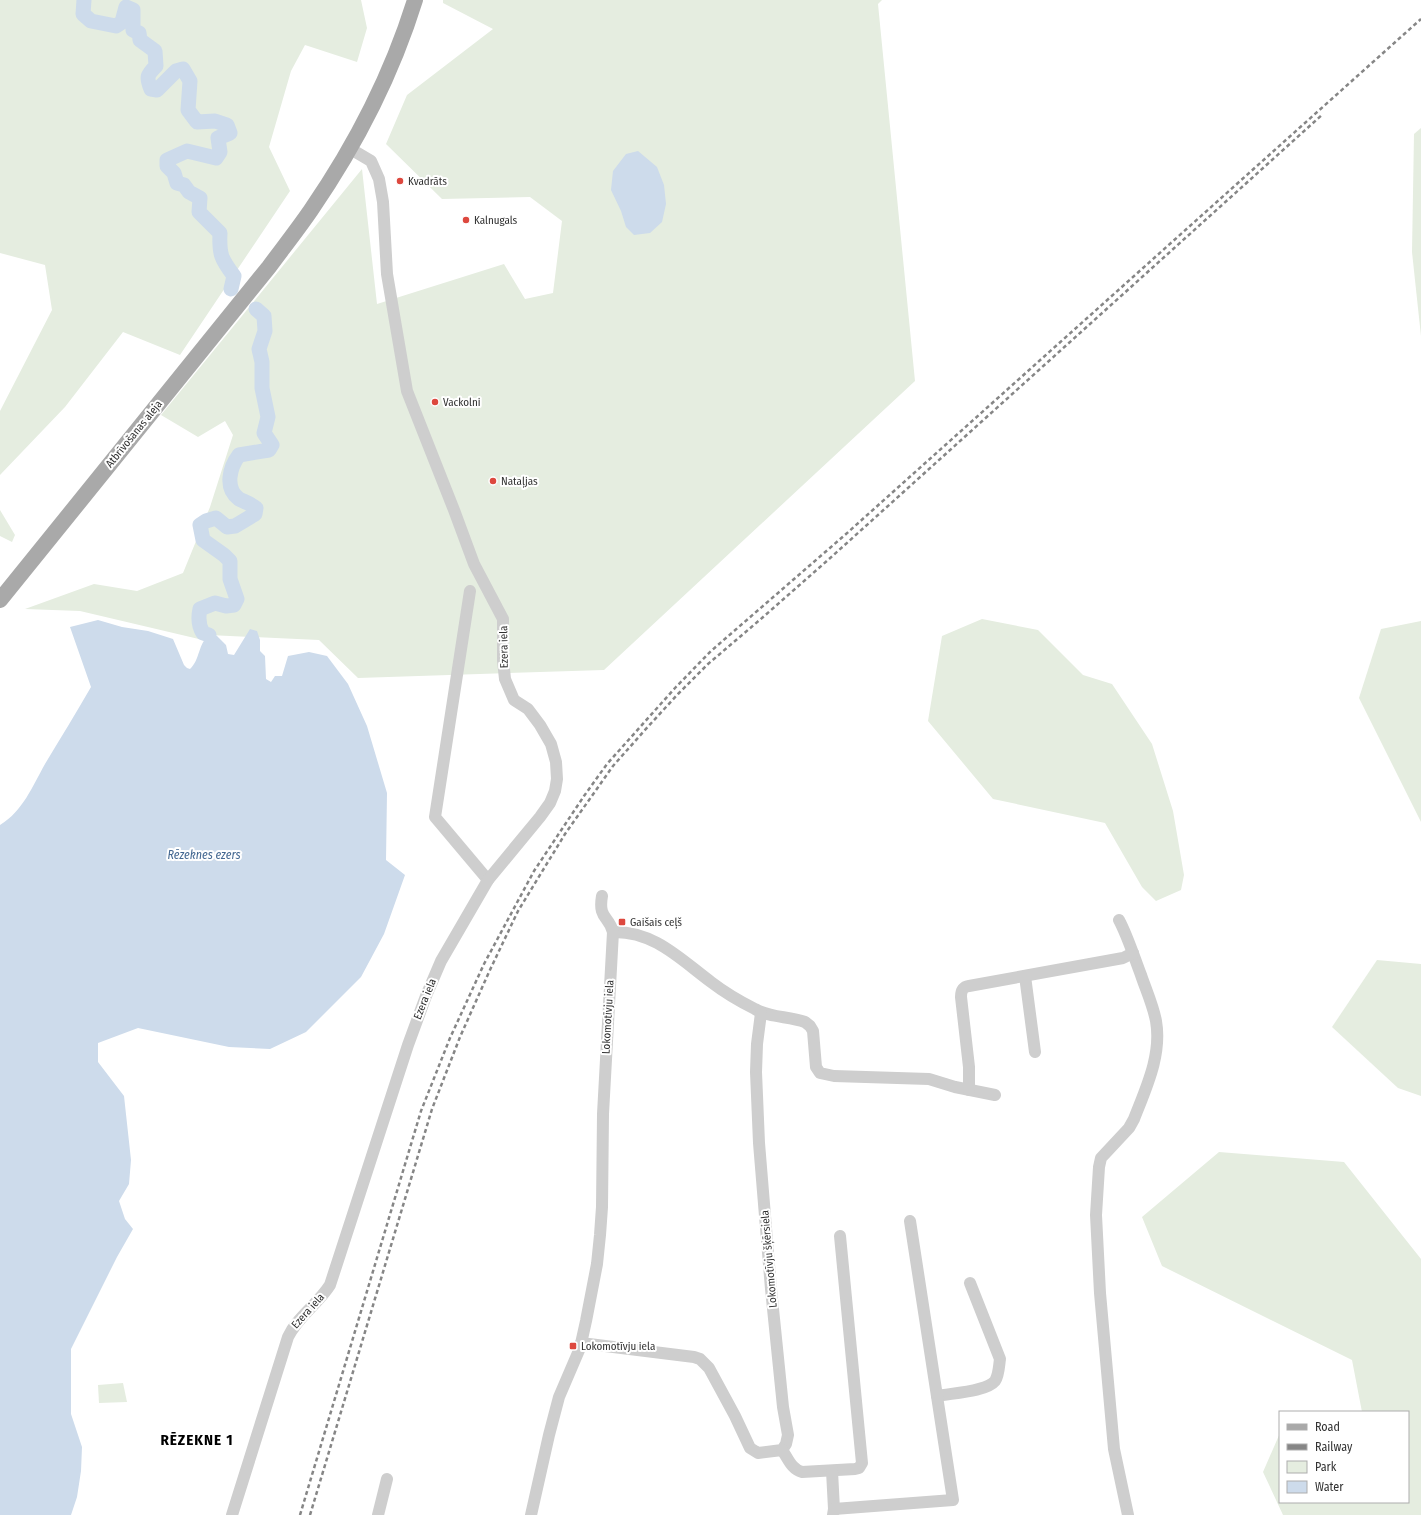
<svg xmlns="http://www.w3.org/2000/svg" width="1421" height="1515" font-family="'Fira Sans Condensed',sans-serif">
  <style>
    .green { fill: #e5ede0 }
    .water { fill: #cddbeb }
    .lines { fill: none; stroke-linecap: round; stroke-linejoin: round }
    .river { stroke: #cddbeb; stroke-width: 15 }
    .minor { stroke: #cecece; stroke-width: 12 }
    .major { stroke: #a9a9a9; stroke-width: 16 }
    .rail { stroke: #868686; stroke-width: 2.5; stroke-dasharray: 4 3; stroke-linecap: butt }
    .poi-dot { fill: #dd483e; stroke: #fff; stroke-width: 1.5 }
    .labels { text-anchor: middle; dominant-baseline: central; stroke-width: 4; stroke-linejoin: round; paint-order: stroke }
    .poi-label { font-size: 11px; fill: #313131; stroke: #fff; text-anchor: start }
    .street-label { font-size: 11px; fill: #313131; stroke: #fff }
    .water-label { font-size: 12px; font-style: italic; fill: #426690; stroke: #fff }
    .district-label { font-size: 15px; font-weight: bold; letter-spacing: 1px; fill: #000; stroke: #fff }
  </style>
  <rect width="100%" height="100%" fill="#fff"/>
  <g class="green">
    <polygon points="0,0 361,0 367,28 357,62 305,45 291,71 269,147 290,191 180,355 123,332 65,407 0,475 0,411 52,310 45,265 0,253"/>
    <polygon points="443,0 882,0 878,4 915,381 604,670 358,678 319,640 209,635 203,640 80,611 25,609 94,584 137,591 183,573 210,507 233,435 225,421 198,437 161,415 362,169 377,304 504,264 525,299 553,293 562,221 530,197 442,199 386,144 407,95 493,29 443,3"/>
    <polygon points="1421,128 1421,336 1412,252 1414,134"/>
    <polygon points="0,510 15,535 12,542 0,536"/>
    <polygon points="982,619 1038,630 1083,675 1112,684 1152,744 1173,811 1184,875 1181,890 1156,901 1142,887 1105,823 993,799 928,721 942,636"/>
    <polygon points="1421,621 1421,822 1359,698 1381,629"/>
    <polygon points="1377,960 1421,964 1421,1096 1398,1088 1332,1027"/>
    <polygon points="1219,1152 1344,1162 1421,1259 1421,1515 1283,1515 1263,1472 1280,1433 1280,1502 1408,1502 1408,1412 1362,1412 1352,1360 1162,1266 1142,1217"/>
    <polygon points="123,1383 127,1402 99,1403 98,1385"/>
  </g>
  <g class="water">
    <polygon points="638,151 657,167 664,185 666,204 662,222 650,233 634,235 626,227 621,211 611,190 613,171 626,154"/>
    <path d="M98,620L122,627L148,631L173,639L184,665L187,668L190,669C200,660 198,644 209,635L217,636L226,645L228,654L234,655L250,629L257,631L260,640V651L265,656L266,679L271,682L275,676H282L288,656L309,652L327,656L348,684L367,726L387,793L386,860L405,875L384,934L361,977L306,1032L270,1049L229,1047L138,1028L98,1043V1062L124,1096L131,1160L129,1184L119,1201L125,1219L133,1229L117,1257L71,1349V1414L82,1447L81,1471L77,1497L71,1515H0V825C23,811 32,787 45,764C60,739 76,713 91,687L70,627Z"/>
  </g>
  <g class="lines">
    <g class="river">
      <path d="M84,0L83,14L91,21L116,26L122,22L126,7L133,10V30L139,33L140,40L155,51L156,66C147,75 146,77 151,89L157,90L176,71L183,69L190,81L188,110L197,122L215,121L227,125L230,133L218,138L220,152L216,158L187,151L167,160V166L174,173L177,183L184,185L189,192L200,198L199,212L220,233C219,254 221,259 234,276L231,289"/>
      <path d="M209,635L203,633C198,625 198,618 200,609L215,603L226,606L234,605L237,599L230,579V561L224,555L203,540L200,525L206,521L216,518L227,527L235,526L255,514L256,508C251,504 245,502 239,499C224,488 230,467 239,455L269,450L272,445L264,433L268,417L262,388V362L259,349L265,331L264,316L256,309"/>
    </g>
    <g class="minor">
      <polyline points="470,591 435,817 488,880"/>
      <path d="M1119,920C1128,937 1134,957 1141,975C1146,990 1153,1005 1156,1021C1162,1055 1146,1088 1134,1119L1129,1128L1101,1158L1099,1167L1096,1215L1100,1293L1114,1449L1128,1515"/>
      <path d="M613,932C654,931 680,959 711,982C724,992 739,1001 755,1009C770,1018 788,1016 805,1022L810,1026L813,1031L816,1067L820,1073L834,1076L929,1079L955,1087L995,1095"/>
      <polyline points="1025,976 1035,1052"/>
      <path d="M969,1090V1067L961,997C961,990 963,987 969,986L1123,958L1133,953"/>
      <polyline points="581,1343 694,1357 700,1359 709,1368 735,1416 750,1448 758,1453 782,1450 786,1444 788,1435 783,1407 771,1289 759,1143 756,1072 757,1044 761,1013"/>
      <path d="M937,1396C951,1393 986,1392 995,1381C999,1375 999,1365 1000,1359L970,1283"/>
      <path d="M782,1450C788,1458 791,1469 802,1472L855,1469L859,1468L862,1463L840,1236"/>
      <polyline points="832,1471 834,1509"/>
      <path d="M232,1515L288,1337C298,1316 318,1304 330,1285L408,1045L426,996L441,961L488,880L540,817L550,803L555,791L557,779L556,762L551,744L540,725L528,709L514,700L505,679L503,660V619L474,564L454,510L407,391L387,274L383,202L379,179L371,161L349,148"/>
      <polyline points="378,1515 387,1479"/>
      <path d="M531,1515L549,1435L559,1397L580,1348L586,1321L597,1264L600,1235L602,1207L603,1114L613,932C609,916 598,919 602,896"/>
      <polyline points="833,1515 834,1509 953,1500 910,1221"/>
    </g>
    <path class="major" d="M0,600L269,267C283,248 298,229 311,210C355,146 392,74 415,0"/>
    <g class="rail">
      <polyline points="300,1515 421,1111 450,1038 484,964 534,871 584,796 607,764 675,688 711,651 846,534 1421,19"/>
      <polyline points="310,1515 432,1109 460,1037 489,972 518,911 565,834 613,766 644,731 678,694 708,664 762,618 828,560 1323,114"/>
    </g>
  </g>
  <g class="poi-dot">
    <circle cx="400" cy="181" r="4"/>
    <circle cx="466" cy="220" r="4"/>
    <circle cx="435" cy="402" r="4"/>
    <circle cx="493" cy="481" r="4"/>
    <rect x="618" y="918" width="8" height="8" rx="2"/>
    <rect x="569" y="1342" width="8" height="8" rx="2"/>
  </g>
  <g class="labels">
    <g class="poi-label">
      <text x="408" y="181">Kvadrāts</text>
      <text x="474" y="220">Kalnugals</text>
      <text x="443" y="402">Vackolni</text>
      <text x="501" y="481">Nataļjas</text>
      <text x="630" y="922">Gaišais ceļš</text>
      <text x="581" y="1346">Lokomotīvju iela</text>
    </g>
    <g class="street-label">
      <text transform="translate(134 434) rotate(-51)">Atbrīvošanas aleja</text>
      <text transform="translate(504 647) rotate(-91)">Ezera iela</text>
      <text transform="translate(425 999) rotate(-68)">Ezera iela</text>
      <text transform="translate(608 1017) rotate(-87)">Lokomotīvju iela</text>
      <text transform="translate(769 1259) rotate(-95)">Lokomotīvju šķērsiela</text>
      <text transform="translate(308 1311) rotate(-48)">Ezera iela</text>
    </g>
    <g class="water-label">
      <text x="204" y="855">Rēzeknes ezers</text>
    </g>
    <g class="district-label">
      <text x="197" y="1440">RĒZEKNE 1</text>
    </g>
  </g>
  <rect x="1279" y="1411" width="130" height="92" fill="#ffffff" stroke="#adadad"/>
  <rect x="1287" y="1424" width="20" height="6" fill="#a9a9a9" stroke="#adadad"/>
  <text x="1315" y="1431" font-size="12" fill="#313131">Road</text>
  <rect x="1287" y="1444" width="20" height="6" fill="#868686" stroke="#adadad"/>
  <text x="1315" y="1451" font-size="12" fill="#313131">Railway</text>
  <rect x="1287" y="1461" width="20" height="12" fill="#e5ede0" stroke="#adadad"/>
  <text x="1315" y="1471" font-size="12" fill="#313131">Park</text>
  <rect x="1287" y="1481" width="20" height="12" fill="#cddbeb" stroke="#adadad"/>
  <text x="1315" y="1491" font-size="12" fill="#313131">Water</text>
</svg>
